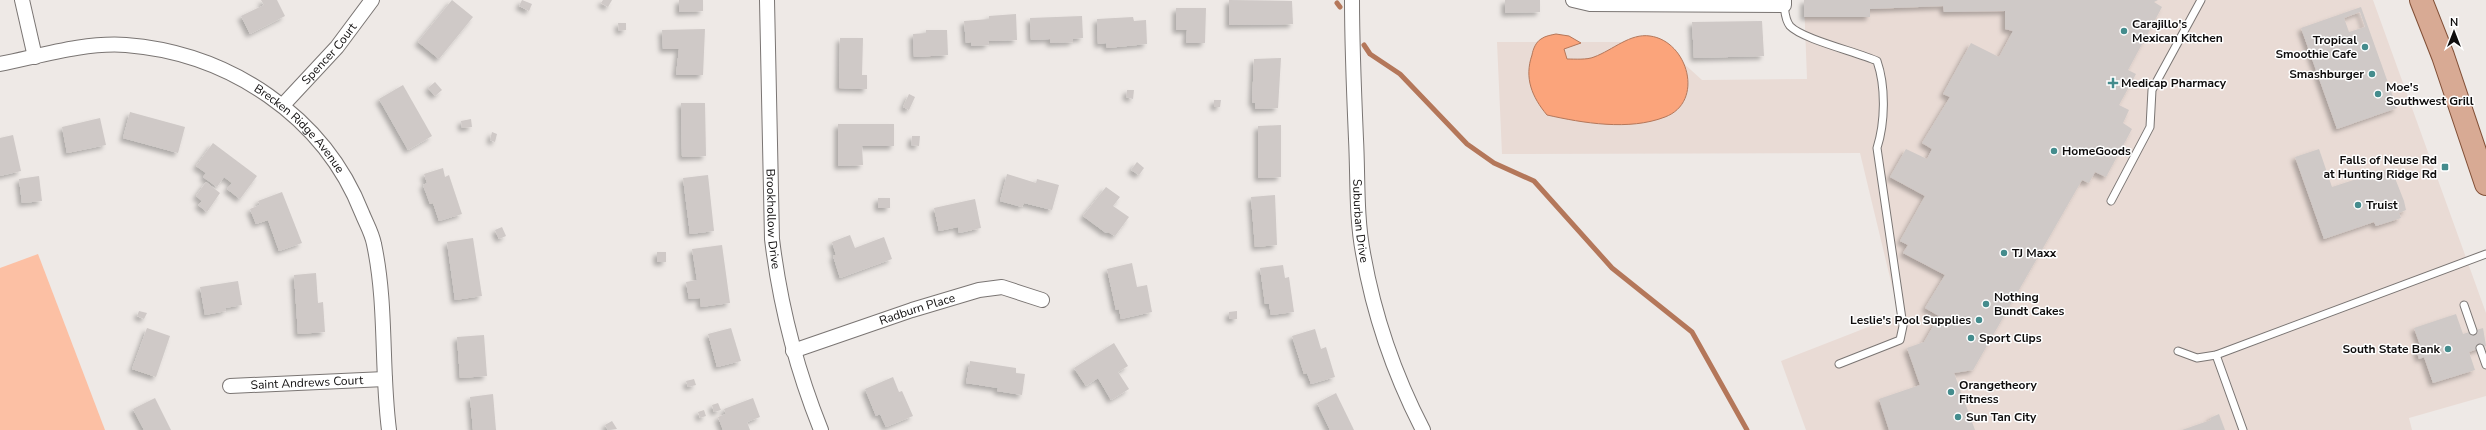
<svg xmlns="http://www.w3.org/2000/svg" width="2486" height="430" font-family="'Nunito Sans',sans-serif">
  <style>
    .built { fill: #e9dbd5 }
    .green { fill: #fcc0a4 }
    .water { fill: #fba47b; stroke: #b4775a }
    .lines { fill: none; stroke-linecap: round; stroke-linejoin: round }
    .stream { stroke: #b4775a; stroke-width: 5 }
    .building { fill: #cfc9c7; fill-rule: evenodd; filter: url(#shadow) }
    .lane-casing { stroke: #7a7573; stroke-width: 9 }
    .street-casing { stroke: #7a7573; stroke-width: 16 }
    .primary-casing { stroke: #814f36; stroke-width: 24 }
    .lane { stroke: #fff; stroke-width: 7 }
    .street { stroke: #fff; stroke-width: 14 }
    .primary { stroke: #d8aa94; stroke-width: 22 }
    .poi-dot { fill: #448c8d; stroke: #fff; stroke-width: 1.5 }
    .labels { text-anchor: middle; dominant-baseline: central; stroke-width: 3; stroke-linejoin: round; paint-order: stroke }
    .poi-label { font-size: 12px; font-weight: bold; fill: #0f0d0d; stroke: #fff; text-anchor: start }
    .street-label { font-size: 12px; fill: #0f0d0d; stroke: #fff }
  </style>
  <defs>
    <filter id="shadow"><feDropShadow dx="-3.5" dy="3.5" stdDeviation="2" flood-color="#0004"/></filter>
  </defs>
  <rect width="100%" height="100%" fill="#eee9e6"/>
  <polygon class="built" points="1804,0 2373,0 2486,313 2486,396 2409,418 2412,430 1806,430 1781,361 1899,315 1860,153 1502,154 1497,42 1660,42 1702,80 1807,79"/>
  <polygon class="green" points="38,254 105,430 0,430 0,268"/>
  <path class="water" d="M1556,34L1569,36L1581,43L1564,49L1567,59C1575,59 1587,60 1594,57C1613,50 1630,33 1650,36C1688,41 1705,102 1665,117C1629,131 1583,123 1547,115C1532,97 1524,78 1532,55C1533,49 1536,42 1541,39C1545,36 1551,35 1556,34Z"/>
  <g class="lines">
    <g class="stream">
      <polyline points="1337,3 1340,7"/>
      <polyline points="1364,45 1370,54 1400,74 1467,144 1494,163 1534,181 1612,268 1692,332 1747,430"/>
    </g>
  </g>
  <g class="building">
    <polygon points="261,0 277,0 285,16 250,34 241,16 264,5"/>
    <polygon points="452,0 473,17 439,59 418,42"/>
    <polygon points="522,0 532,4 529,11 519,6"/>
    <polygon points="603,0 612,0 608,7 601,3"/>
    <polygon points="679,0 703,0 703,11 679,12"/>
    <polygon points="1229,0 1292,1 1293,24 1229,25"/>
    <polygon points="1505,0 1540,0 1540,12 1505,13"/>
    <polygon points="1804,0 2158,0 2154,2 2162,7 2128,70 2136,74 2119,105 2129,110 2123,123 2132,129 2106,177 2095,172 2089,183 2082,180 1973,370 1954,373 1975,430 1889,430 1879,399 1920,385 1907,348 1924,342 1939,316 1925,308 1945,275 1903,253 1908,245 1900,241 1925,196 1890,177 1906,149 1927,159 1932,149 1922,143 1950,97 1943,94 1971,43 1999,57 2013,31 2005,29 2005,11 1944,12 1943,6 1870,9 1870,17 1804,17"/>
    <path d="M2361,7L2397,108L2337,129L2301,28ZM2360,12L2365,27L2349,32L2344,18Z"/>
    <polygon points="1176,8 1206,8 1205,43 1186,43 1187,30 1176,30"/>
    <polygon points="1016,14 1017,40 988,41 989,45 971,46 971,42 966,43 964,21 989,19 989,16"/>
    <polygon points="1082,16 1083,38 1073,39 1073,42 1050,43 1050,39 1031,40 1030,18"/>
    <polygon points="1133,17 1134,21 1146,20 1147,44 1107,48 1106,43 1098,44 1097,19"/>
    <polygon points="1762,21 1764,56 1694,58 1692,22"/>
    <polygon points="618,23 626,23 626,30 619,31"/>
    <polygon points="705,29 703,75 676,75 679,49 663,49 662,30"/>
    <polygon points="926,30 947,30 948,55 914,57 913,34 926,33"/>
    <polygon points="840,38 863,38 862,75 867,75 867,89 839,88"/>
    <polygon points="1281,58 1278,108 1255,109 1255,103 1252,103 1254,59"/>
    <polygon points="435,82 442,90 435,96 428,88"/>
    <polygon points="403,85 432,136 408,150 379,99"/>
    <polygon points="1127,90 1134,90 1133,99 1126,97"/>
    <polygon points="909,94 915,97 909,110 903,107"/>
    <polygon points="1214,100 1221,100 1220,107 1214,107"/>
    <polygon points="681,103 705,103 706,156 682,157"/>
    <polygon points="130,112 185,127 178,153 123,138"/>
    <polygon points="100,118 106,145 67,153 62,127"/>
    <polygon points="471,119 472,127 462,128 461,121"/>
    <polygon points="838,124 894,124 894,146 862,146 863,165 838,166"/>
    <polygon points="1281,125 1281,177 1258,178 1258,126"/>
    <polygon points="492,132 497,134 495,142 490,140"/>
    <polygon points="13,135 21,171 0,176 0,138"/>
    <polygon points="912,136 920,136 919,146 911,145"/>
    <polygon points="213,143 257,176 240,199 227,189 232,183 224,177 217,187 203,177 206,173 196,166"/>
    <polygon points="2319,149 2332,187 2391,168 2404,201 2406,210 2399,213 2401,218 2376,226 2374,222 2324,239 2295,157"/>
    <polygon points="1137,162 1144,168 1139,175 1131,170"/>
    <polygon points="443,168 445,177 449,175 462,214 439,221 433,203 430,204 423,185 427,183 424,174"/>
    <polygon points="1007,174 1036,183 1037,179 1059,185 1052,210 1024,203 1022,207 1000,201"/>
    <polygon points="708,175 714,231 690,234 683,178"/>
    <polygon points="39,176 42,201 22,203 19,179"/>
    <polygon points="206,182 220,193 207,212 198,205 202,201 196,196"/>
    <polygon points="1106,187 1120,197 1113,206 1129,217 1115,236 1108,232 1106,233 1083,216"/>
    <polygon points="282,192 302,243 279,251 268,220 256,224 250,209 260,205 258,201"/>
    <polygon points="1275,195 1277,245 1255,247 1251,197"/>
    <rect x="878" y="198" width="12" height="10"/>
    <polygon points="975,199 981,228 959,233 958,227 939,231 934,208"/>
    <polygon points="502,227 506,236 499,239 495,230"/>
    <polygon points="850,235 855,248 884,237 892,259 840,278 833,256 836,255 832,242"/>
    <polygon points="473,238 482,296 455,300 447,242"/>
    <polygon points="722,245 730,303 701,307 700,298 689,299 686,282 697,280 692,249"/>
    <rect x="657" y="252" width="9" height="10"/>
    <polygon points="1132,263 1137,287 1147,285 1152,312 1121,319 1119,309 1116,310 1107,269"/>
    <polygon points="1283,265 1285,278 1289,277 1294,312 1271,315 1269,304 1265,304 1260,268"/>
    <polygon points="316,273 318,303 323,302 325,332 298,334 294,275"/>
    <polygon points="238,281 242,305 225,308 226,311 205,315 200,287"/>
    <polygon points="139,311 147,313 144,319 137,316"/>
    <polygon points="1237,311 1237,319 1229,319 1229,312"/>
    <polygon points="2456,314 2463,334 2483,328 2486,346 2469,352 2475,370 2433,383 2424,357 2419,359 2416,349 2421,348 2414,328"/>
    <polygon points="147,328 170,336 156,377 132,369"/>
    <polygon points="731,328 741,361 717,367 708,334"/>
    <polygon points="1315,329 1321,349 1326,347 1335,377 1311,384 1307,373 1304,374 1292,336"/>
    <polygon points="484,335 487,376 460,378 457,337"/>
    <polygon points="1114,343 1128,366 1118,372 1129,389 1111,400 1098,378 1086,386 1074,368"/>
    <polygon points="970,361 1016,368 1016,373 1025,374 1022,395 997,391 998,388 966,383"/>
    <polygon points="893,377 899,392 902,391 913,416 886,427 880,414 876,416 865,389"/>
    <polygon points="694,379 696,385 688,387 686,381"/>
    <polygon points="1336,393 1354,430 1330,430 1317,403"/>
    <polygon points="493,394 496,430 473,430 470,397"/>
    <polygon points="155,398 171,430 144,430 133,409"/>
    <polygon points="753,398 760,417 747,422 750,430 723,430 718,417 726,414 724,409"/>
    <polygon points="718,403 721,410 714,412 712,405"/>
    <polygon points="704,410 706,416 700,418 698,412"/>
    <polygon points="2219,414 2225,430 2182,430 2211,420 2210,418"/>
    <polygon points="612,421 617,429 608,430 605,425"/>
  </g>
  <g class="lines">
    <g class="lane-casing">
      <g id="lane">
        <path d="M1784,5C1785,12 1785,20 1790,26C1802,39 1857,52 1877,61C1886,87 1885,123 1877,148L1903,326L1900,340L1839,364"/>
        <polyline points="2111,201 2150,127 2152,90 2201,0"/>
        <polyline points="2464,305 2473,331"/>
        <polyline points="2480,348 2486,365"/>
        <polyline points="2178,351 2197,358 2216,355 2486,254"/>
        <polyline points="2216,355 2243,430"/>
      </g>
    </g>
    <g class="street-casing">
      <g id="street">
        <polyline points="22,0 35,57"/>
        <path id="s1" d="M767,0L772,239C780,305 796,368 821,430"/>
        <path id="s2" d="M1352,0C1352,46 1354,93 1356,139C1358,177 1356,216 1363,253C1374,316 1394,374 1423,430"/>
        <polyline points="1573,0 1590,4 1784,5 1784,0"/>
        <path id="s3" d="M0,64C40,56 85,42 126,45C229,53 324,116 362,213C366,223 372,233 374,244C387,305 381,368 389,430"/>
        <path id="s4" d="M283,105L337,47L372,0"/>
        <path id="s5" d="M793,351L912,310L979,290L1002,287L1042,300"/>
        <path id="s6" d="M230,386L385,379"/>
      </g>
    </g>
    <g class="primary-casing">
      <polyline id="primary" points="2421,0 2443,56 2486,184"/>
    </g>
    <use href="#lane" class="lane"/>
    <use href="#street" class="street"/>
    <use href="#primary" class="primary"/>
  </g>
  <g class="poi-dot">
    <circle cx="2124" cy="31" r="4"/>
    <circle cx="2365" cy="47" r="4"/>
    <circle cx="2372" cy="74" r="4"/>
    <path d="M2111 77h4v4h4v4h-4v4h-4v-4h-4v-4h4z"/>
    <circle cx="2378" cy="94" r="4"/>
    <circle cx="2054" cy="151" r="4"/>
    <rect x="2441" y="163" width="8" height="8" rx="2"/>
    <circle cx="2358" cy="205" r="4"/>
    <circle cx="2004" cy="253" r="4"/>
    <circle cx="1986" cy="304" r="4"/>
    <circle cx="1979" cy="320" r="4"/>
    <circle cx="1971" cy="338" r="4"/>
    <circle cx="2448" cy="349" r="4"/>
    <circle cx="1951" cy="392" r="4"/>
    <circle cx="1958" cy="417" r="4"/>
  </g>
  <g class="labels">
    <g class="poi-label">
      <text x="2132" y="24">Carajillo's<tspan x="2132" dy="14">Mexican Kitchen</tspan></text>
      <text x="2357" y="40" text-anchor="end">Tropical<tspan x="2357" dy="14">Smoothie Cafe</tspan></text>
      <text x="2364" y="74" text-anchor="end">Smashburger</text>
      <text x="2121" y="83">Medicap Pharmacy</text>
      <text x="2386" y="87">Moe's<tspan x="2386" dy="14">Southwest Grill</tspan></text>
      <text x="2062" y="151">HomeGoods</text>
      <text x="2437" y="160" text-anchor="end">Falls of Neuse Rd<tspan x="2437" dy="14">at Hunting Ridge Rd</tspan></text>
      <text x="2366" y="205">Truist</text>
      <text x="2012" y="253">TJ Maxx</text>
      <text x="1994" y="297">Nothing<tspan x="1994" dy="14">Bundt Cakes</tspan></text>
      <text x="1971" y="320" text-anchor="end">Leslie's Pool Supplies</text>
      <text x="1979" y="338">Sport Clips</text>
      <text x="2440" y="349" text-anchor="end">South State Bank</text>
      <text x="1959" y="385">Orangetheory<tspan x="1959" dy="14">Fitness</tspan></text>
      <text x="1966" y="417">Sun Tan City</text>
    </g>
    <g class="street-label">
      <text stroke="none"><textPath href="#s4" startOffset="69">Spencer Court</textPath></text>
      <text stroke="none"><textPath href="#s3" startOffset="326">Brecken Ridge Avenue</textPath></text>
      <text stroke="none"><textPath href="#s1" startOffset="219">Brookhollow Drive</textPath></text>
      <text stroke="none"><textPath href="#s2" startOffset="221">Suburban Drive</textPath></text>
      <text stroke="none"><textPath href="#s5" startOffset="131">Radburn Place</textPath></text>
      <text stroke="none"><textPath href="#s6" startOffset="77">Saint Andrews Court</textPath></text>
    </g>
  </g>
  <g transform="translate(2454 32)" stroke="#ffffff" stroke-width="3" paint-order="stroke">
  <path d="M0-3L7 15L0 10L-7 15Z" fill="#0f0d0d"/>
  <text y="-6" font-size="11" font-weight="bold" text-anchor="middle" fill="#0f0d0d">N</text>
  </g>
</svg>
